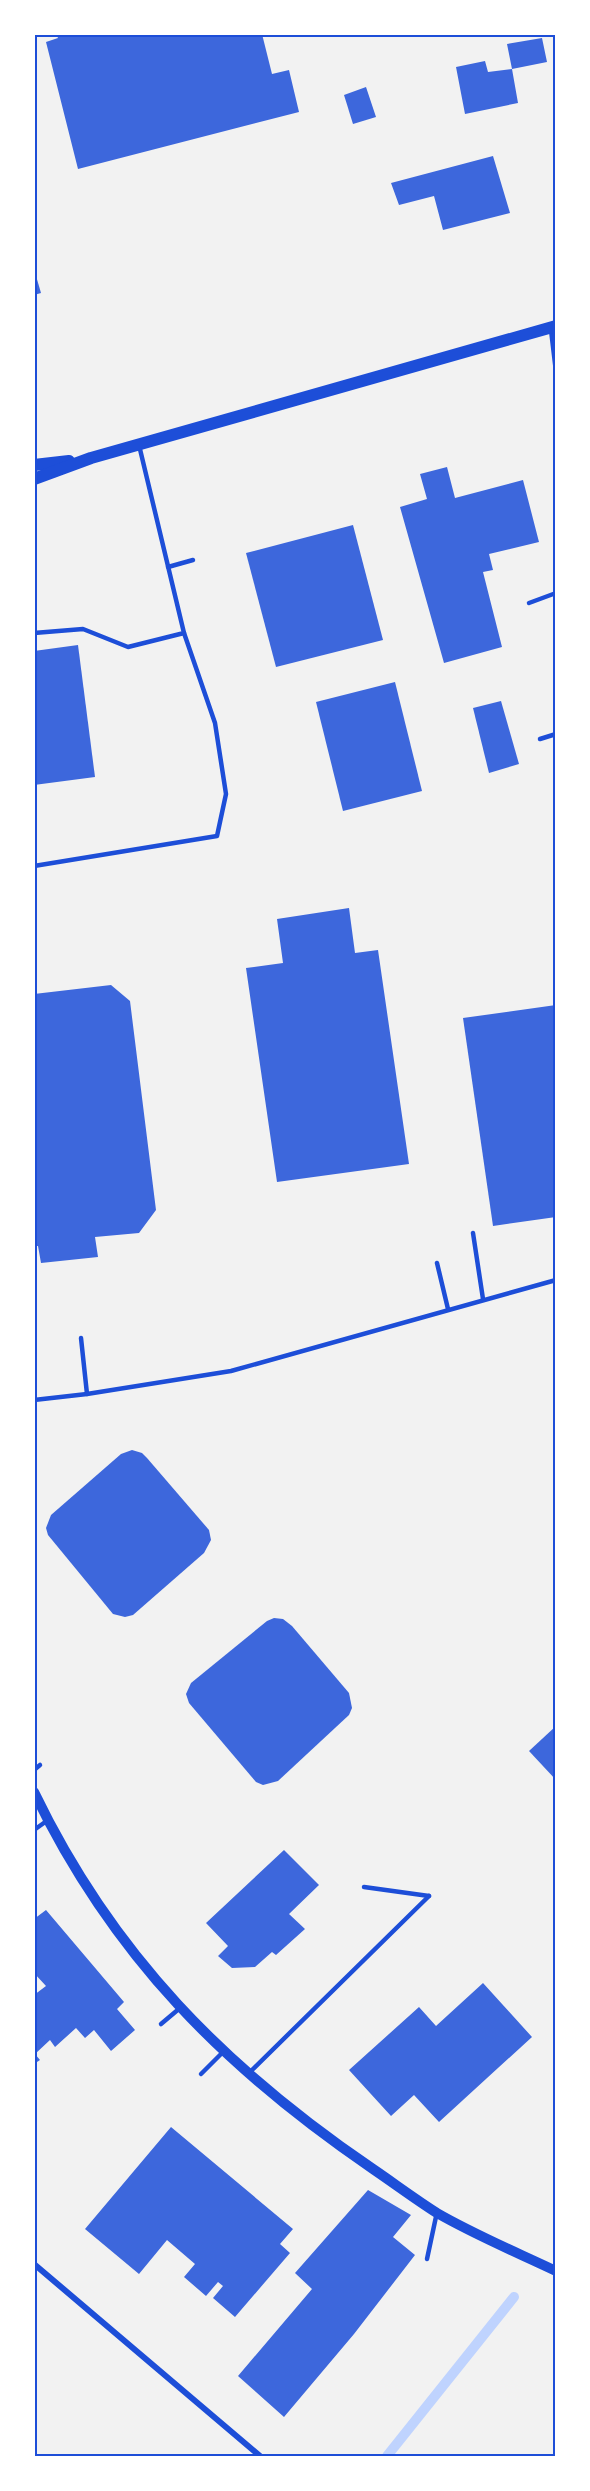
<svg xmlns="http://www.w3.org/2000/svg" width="590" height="2491" font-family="'Libre Baskerville',serif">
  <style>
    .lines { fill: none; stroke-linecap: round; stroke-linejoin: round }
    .stream { stroke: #bfd3fe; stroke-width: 10 }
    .building { fill: #3d67dc }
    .service { stroke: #1d4ed8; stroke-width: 4.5 }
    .minor { stroke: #1d4ed8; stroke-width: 6 }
    .tertiary { stroke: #1d4ed8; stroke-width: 10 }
    .secondary { stroke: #1d4ed8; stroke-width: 12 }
    .neatline { fill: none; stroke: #1d4ed8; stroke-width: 2 }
  </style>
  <rect width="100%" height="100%" fill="#f2f2f2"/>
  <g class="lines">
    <polyline class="stream" points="387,2456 514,2297"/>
  </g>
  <g class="building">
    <polygon points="56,34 262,34 272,74 289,70 299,112 78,169 46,42 58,38"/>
    <polygon points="542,38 547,62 512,69 518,103 465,114 456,67 485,61 488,72 512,69 507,44"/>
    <polygon points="366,87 376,117 353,124 344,95"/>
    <polygon points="493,156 510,213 443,230 434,196 399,205 391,183"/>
    <polygon points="34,269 41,293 34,295"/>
    <polygon points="447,467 455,498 523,480 539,542 489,554 493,570 483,572 502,647 444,663 400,507 427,499 420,474"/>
    <polygon points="353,525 383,640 276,667 246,553"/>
    <polygon points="78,645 95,777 34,785 34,651"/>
    <polygon points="395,682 422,791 343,811 316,702"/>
    <polygon points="501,701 519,764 489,773 473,708"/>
    <polygon points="349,908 355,953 378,950 409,1164 277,1182 246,968 283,963 277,919"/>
    <polygon points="111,985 130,1001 156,1210 139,1233 95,1237 98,1257 41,1263 38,1246 34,1246 34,994"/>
    <polygon points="556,1005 556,1217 493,1226 463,1018"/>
    <polygon points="132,1450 142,1453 147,1458 209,1530 211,1540 204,1553 133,1615 125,1617 113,1614 48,1535 46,1528 51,1515 121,1454"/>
    <polygon points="274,1618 283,1619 292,1626 349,1693 352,1708 349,1715 278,1781 263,1785 256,1782 189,1703 186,1694 191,1683 267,1621"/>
    <polygon points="556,1726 556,1780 529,1751"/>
    <polygon points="284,1850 319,1885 289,1914 305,1929 276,1955 272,1952 255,1967 232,1968 218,1956 228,1946 206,1923"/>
    <polygon points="46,1910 124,2002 117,2009 135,2030 111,2051 94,2030 85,2038 76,2028 55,2047 50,2040 35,2054 40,2060 34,2064 34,1995 46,1986 34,1973 34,1919"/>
    <polygon points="483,1983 532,2037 439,2122 414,2095 391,2116 349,2070 419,2007 436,2026"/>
    <polygon points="171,2127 293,2229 280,2244 290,2253 235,2317 213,2298 223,2286 218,2282 206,2296 184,2277 195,2264 167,2240 139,2274 85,2229"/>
    <polygon points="368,2190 411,2215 393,2237 415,2255 354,2334 284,2417 238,2376 312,2289 295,2273"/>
  </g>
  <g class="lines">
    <g class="service">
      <polyline points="551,330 556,372"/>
      <polyline points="168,567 193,560"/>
      <polyline points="529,603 556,593"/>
      <polyline points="34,633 83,629 128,647 184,633 139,445"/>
      <polyline points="540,739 556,734"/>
      <polyline points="34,866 217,836 226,794 215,723 184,633"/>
      <polyline points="473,1233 483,1299"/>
      <polyline points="437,1263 448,1309"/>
      <polyline points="81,1338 87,1394"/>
      <polyline points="34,1400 87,1394 231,1371 556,1280"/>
      <polyline points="34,1770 40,1765"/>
      <polyline points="34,1830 48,1820"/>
      <polyline points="364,1887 429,1896"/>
      <polyline points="161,2024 180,2008"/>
      <polyline points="250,2072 429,1896"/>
      <polyline points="201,2074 223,2052"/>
      <polyline points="427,2259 437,2212"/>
    </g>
    <polyline class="minor" points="34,2264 260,2456"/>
    <path class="tertiary" d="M34,1792C113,1956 225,2068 373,2169C395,2184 415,2199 437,2213C475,2235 516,2252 556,2271"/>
    <g class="secondary">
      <polyline points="34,465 69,461"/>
      <polyline points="34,479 91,458 556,326"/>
    </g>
  </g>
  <rect width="590" height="2491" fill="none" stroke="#ffffff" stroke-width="72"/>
  <rect x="36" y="36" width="518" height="2419" class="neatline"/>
</svg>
